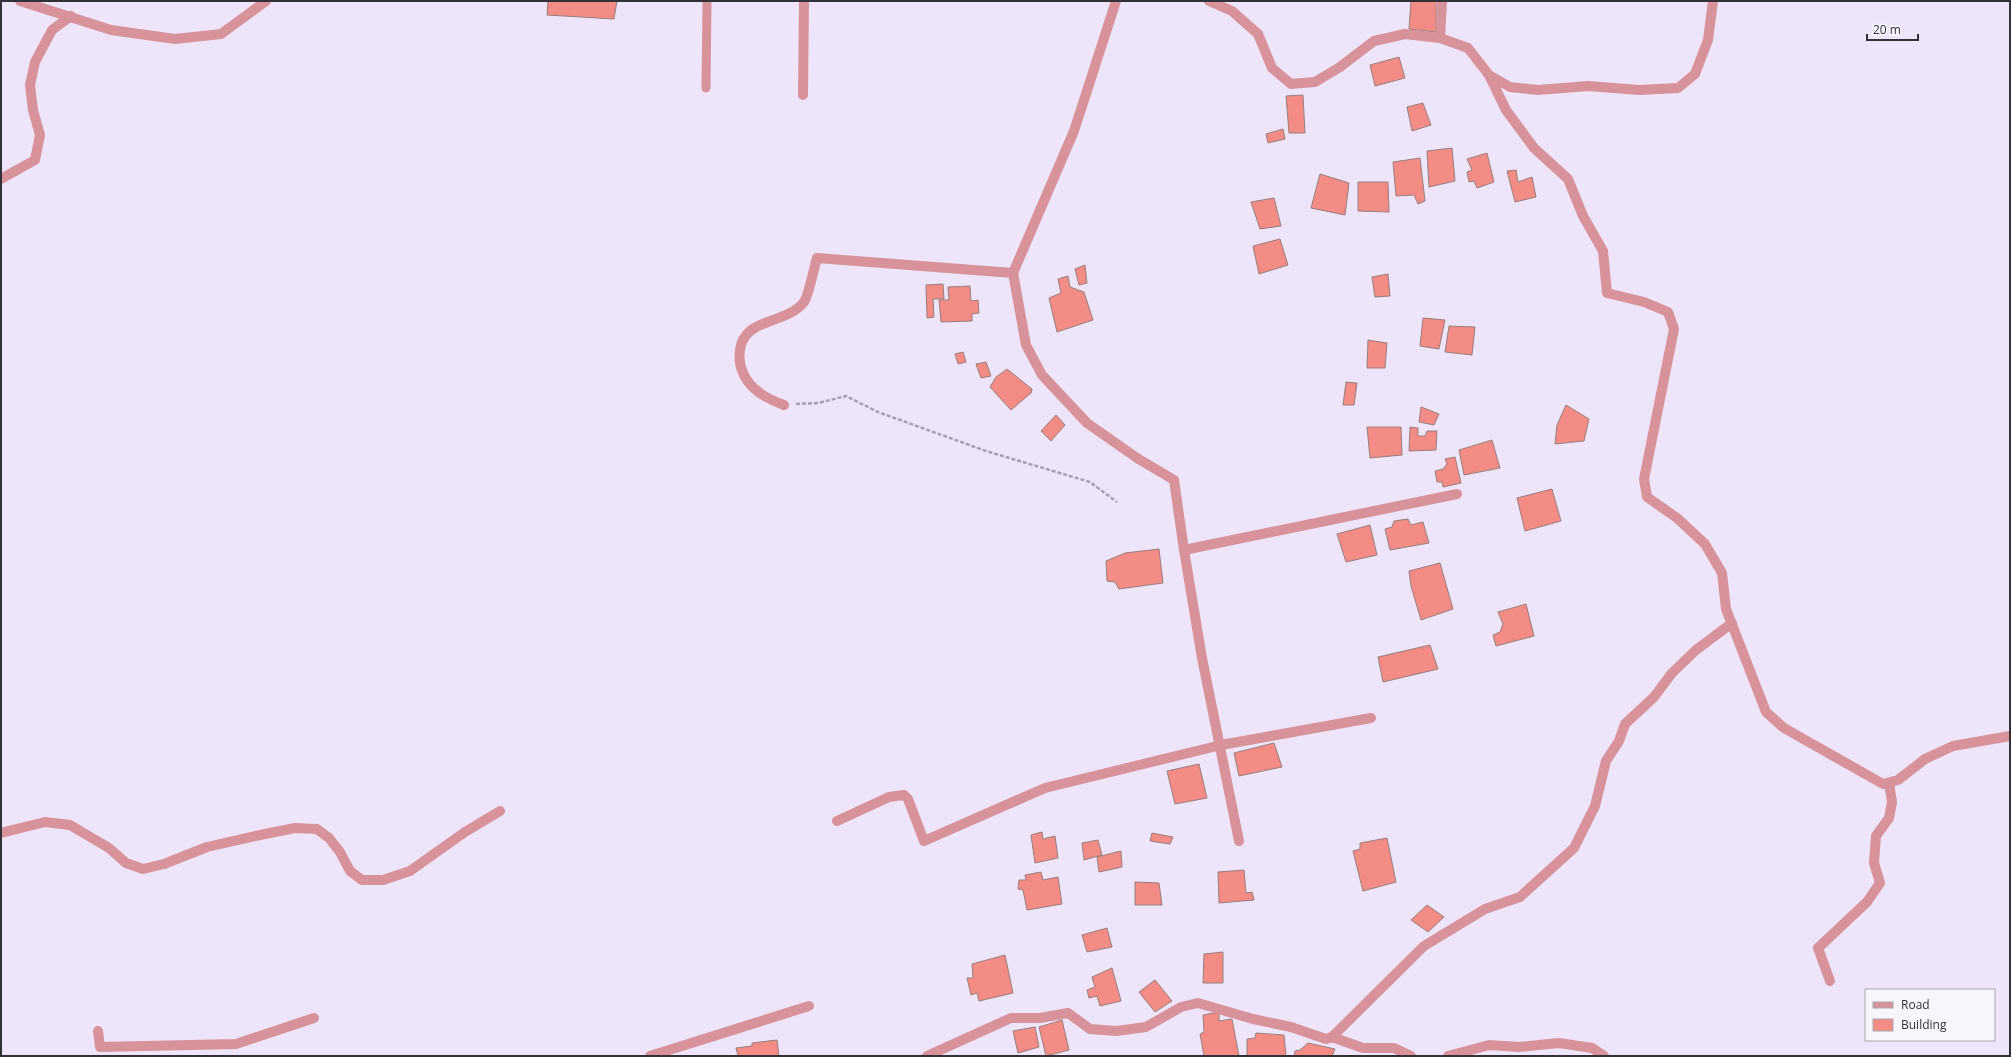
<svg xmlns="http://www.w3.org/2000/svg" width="2011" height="1057" font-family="'Open Sans',sans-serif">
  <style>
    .building { fill: #f28c85; stroke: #977e7c }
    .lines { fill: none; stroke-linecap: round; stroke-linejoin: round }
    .path { stroke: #a7a0b0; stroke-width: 2.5; stroke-dasharray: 4 2; stroke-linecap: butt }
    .service { stroke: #d7929a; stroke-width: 9 }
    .minor { stroke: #d7929a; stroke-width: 10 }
    .tertiary { stroke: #d7929a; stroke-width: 10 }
  </style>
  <rect width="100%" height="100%" fill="#eee5fa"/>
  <g class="building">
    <polygon points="548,1 617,1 614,19 547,15"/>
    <polygon points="1411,1 1436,1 1436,32 1409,29"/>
    <polygon points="1399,57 1405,78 1375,86 1370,65"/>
    <polygon points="1303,95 1305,133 1289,133 1286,96"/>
    <polygon points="1423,103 1431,125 1412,131 1407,107"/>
    <polygon points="1283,129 1285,139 1268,143 1266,134"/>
    <polygon points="1452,148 1455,181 1429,187 1427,151"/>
    <polygon points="1487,153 1494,182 1477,188 1474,181 1469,182 1467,172 1472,170 1467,159"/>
    <polygon points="1420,158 1425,201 1418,204 1414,195 1396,196 1393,162"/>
    <polygon points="1516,170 1518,182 1532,177 1536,197 1515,202 1507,171"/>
    <polygon points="1320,174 1349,183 1345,215 1311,208"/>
    <polygon points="1358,182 1388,182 1389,212 1358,211"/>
    <polygon points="1274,198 1281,226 1260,229 1251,202"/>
    <polygon points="1280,239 1288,265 1259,274 1253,246"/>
    <polygon points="1085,265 1087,283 1079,285 1075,269"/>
    <polygon points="1388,274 1390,296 1375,297 1372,277"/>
    <polygon points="1068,276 1070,287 1084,292 1093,320 1057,332 1049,298 1061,293 1058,279"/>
    <polygon points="943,284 944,299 933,299 934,317 927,318 926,285"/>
    <polygon points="970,286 971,301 978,300 979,313 972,314 972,321 941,322 939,300 949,300 948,287"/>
    <polygon points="1423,318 1445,320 1439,349 1420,346"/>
    <polygon points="1449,326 1475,327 1472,355 1445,352"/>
    <polygon points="1368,340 1387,343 1385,368 1367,368"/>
    <polygon points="963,352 966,362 958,364 955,354"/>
    <polygon points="986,362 991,376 981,378 976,364"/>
    <polygon points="1007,369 1032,389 1031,393 1011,410 990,387 996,377"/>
    <polygon points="1346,382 1357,383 1354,405 1343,405"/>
    <polygon points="1566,405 1589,419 1584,441 1555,444 1557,425"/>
    <polygon points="1421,407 1439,414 1434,425 1419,422"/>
    <polygon points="1056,415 1065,425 1051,441 1041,431"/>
    <polygon points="1367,427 1401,427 1402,455 1370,458"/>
    <polygon points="1410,427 1418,428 1418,436 1425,436 1427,431 1437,431 1436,450 1409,451"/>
    <polygon points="1492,440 1500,468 1464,475 1459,450"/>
    <polygon points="1455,457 1461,483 1443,487 1442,482 1437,482 1435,471 1443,469 1447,464 1445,459"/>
    <polygon points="1552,489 1561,521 1525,531 1517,498"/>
    <polygon points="1408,519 1411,525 1423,522 1429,543 1390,550 1385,529 1392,527 1394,521"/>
    <polygon points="1370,525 1377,555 1346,562 1337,534"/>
    <polygon points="1159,549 1163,583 1119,589 1115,582 1107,581 1106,561 1125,553"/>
    <polygon points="1440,563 1453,609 1421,620 1411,586 1409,571"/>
    <polygon points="1526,604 1534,636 1496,646 1493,635 1500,632 1503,624 1498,612"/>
    <polygon points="1430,645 1438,669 1383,682 1378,657"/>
    <polygon points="1274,743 1282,767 1239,776 1234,753"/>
    <polygon points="1199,764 1207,798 1175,804 1167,771"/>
    <polygon points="1042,832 1043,839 1055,836 1058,858 1035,863 1031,835"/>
    <polygon points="1152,833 1173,837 1170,844 1150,841"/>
    <polygon points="1387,838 1396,882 1363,891 1353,851 1360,849 1360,843"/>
    <polygon points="1098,840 1102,855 1084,860 1082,843"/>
    <polygon points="1121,851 1122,867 1099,872 1097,857"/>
    <polygon points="1244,870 1246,893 1252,892 1254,900 1219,903 1218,872"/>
    <polygon points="1041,872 1043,880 1058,877 1062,904 1027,910 1023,890 1018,889 1019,880 1026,880 1025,875"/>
    <polygon points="1135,882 1159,883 1162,905 1135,905"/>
    <polygon points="1427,905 1444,917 1428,932 1411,920"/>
    <polygon points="1107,928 1112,947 1087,952 1082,935"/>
    <polygon points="1223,952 1223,983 1203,983 1204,954"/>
    <polygon points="1005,955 1013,993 979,1001 977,993 971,995 967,978 973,978 972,964"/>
    <polygon points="1112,968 1121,1001 1100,1006 1097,996 1089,998 1087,990 1095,987 1092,977"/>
    <polygon points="1155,980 1172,1001 1155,1012 1139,992"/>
    <polygon points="1219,1012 1219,1021 1232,1019 1239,1056 1204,1056 1200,1034 1204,1032 1203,1015"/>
    <polygon points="1062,1020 1069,1050 1046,1056 1039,1027"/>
    <polygon points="1035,1027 1039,1047 1018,1053 1013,1031"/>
    <polygon points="1256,1033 1284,1035 1286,1056 1247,1056 1247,1039 1255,1038"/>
    <polygon points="777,1040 779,1056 738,1056 736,1048 752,1046 752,1043"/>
    <polygon points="1308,1043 1335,1049 1332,1056 1294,1056 1295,1051 1300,1050"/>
  </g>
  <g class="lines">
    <polyline class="path" points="796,404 818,403 846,396 878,412 986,451 1090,482 1117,502"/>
    <polyline class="service" points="706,88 707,1"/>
    <g class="minor">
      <polyline points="1440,38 1442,1"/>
      <polyline points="803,95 804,1"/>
      <polyline points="1,179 35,160 40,135 33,110 30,85 35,62 52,30 71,16"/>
      <polyline points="1013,273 1026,345 1042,375 1087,423 1137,458 1174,480 1184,550"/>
      <path d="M784,405C767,399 748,389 742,370C739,363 739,358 740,350C744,317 786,325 804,302C809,295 814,267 817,258L1013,273L1074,131L1116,1"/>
      <polyline points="837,821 889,797 904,795 908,799 924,841 1045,788 1221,745 1371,718"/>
      <polyline points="1,833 45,822 70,825 109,848 126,863 143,869 164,864 207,847 255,836 295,828 317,829 329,838 340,852 350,871 362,880 383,880 410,871 465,832 500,811"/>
      <polyline points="1239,841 1202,658 1184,550 1457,494"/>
      <polyline points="1830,981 1818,948 1867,902 1880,883 1874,863 1876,836 1889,818 1892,802 1889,783"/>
      <polyline points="98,1031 100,1047 236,1044 314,1018"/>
      <polyline points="1332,1037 1424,946 1485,909 1520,897 1574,848 1595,806 1606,761 1619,741 1625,724 1654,697 1672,673 1696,650 1732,623"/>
      <polyline points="650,1056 809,1006"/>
      <polyline points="927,1056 1011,1018 1040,1018 1068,1013 1090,1029 1116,1031 1146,1027 1181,1007 1198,1003 1253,1019 1291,1027 1326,1039 1332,1037 1363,1048 1394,1048 1411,1056"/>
      <polyline points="1448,1056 1489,1045 1519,1047 1559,1043 1592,1048 1604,1056"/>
    </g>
    <g class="tertiary">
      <polyline points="20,1 111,30 175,39 221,34 266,1"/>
      <polyline points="1209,1 1232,11 1258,34 1272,68 1291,84 1315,82 1340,67 1374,41 1405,34 1440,38 1468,48 1489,75 1510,87 1538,90 1588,86 1639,90 1678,88 1695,74 1708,40 1713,1"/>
      <polyline points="1489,75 1506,110 1534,148 1568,179 1583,216 1603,251 1607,293 1644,302 1668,312 1674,329 1644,479 1647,497 1677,518 1705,544 1722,573 1726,609 1766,712 1784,728 1883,784 1898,780 1925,759 1953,746 2010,736"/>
    </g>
  </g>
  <rect width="2011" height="1057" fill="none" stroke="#343038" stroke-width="4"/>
  <rect x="1865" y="989" width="130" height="52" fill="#f8f5fd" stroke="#aaa6ae"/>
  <rect x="1873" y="1002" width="20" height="6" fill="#d7929a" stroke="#aaa6ae"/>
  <text x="1901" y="1009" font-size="12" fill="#343038">Road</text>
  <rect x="1873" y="1019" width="20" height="12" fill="#f28c85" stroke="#aaa6ae"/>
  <text x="1901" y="1029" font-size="12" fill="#343038">Building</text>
  <path d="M1867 34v6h51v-6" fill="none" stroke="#343038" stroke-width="2"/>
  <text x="1873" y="34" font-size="12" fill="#343038" stroke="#f8f5fd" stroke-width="3" paint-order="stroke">20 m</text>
</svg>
